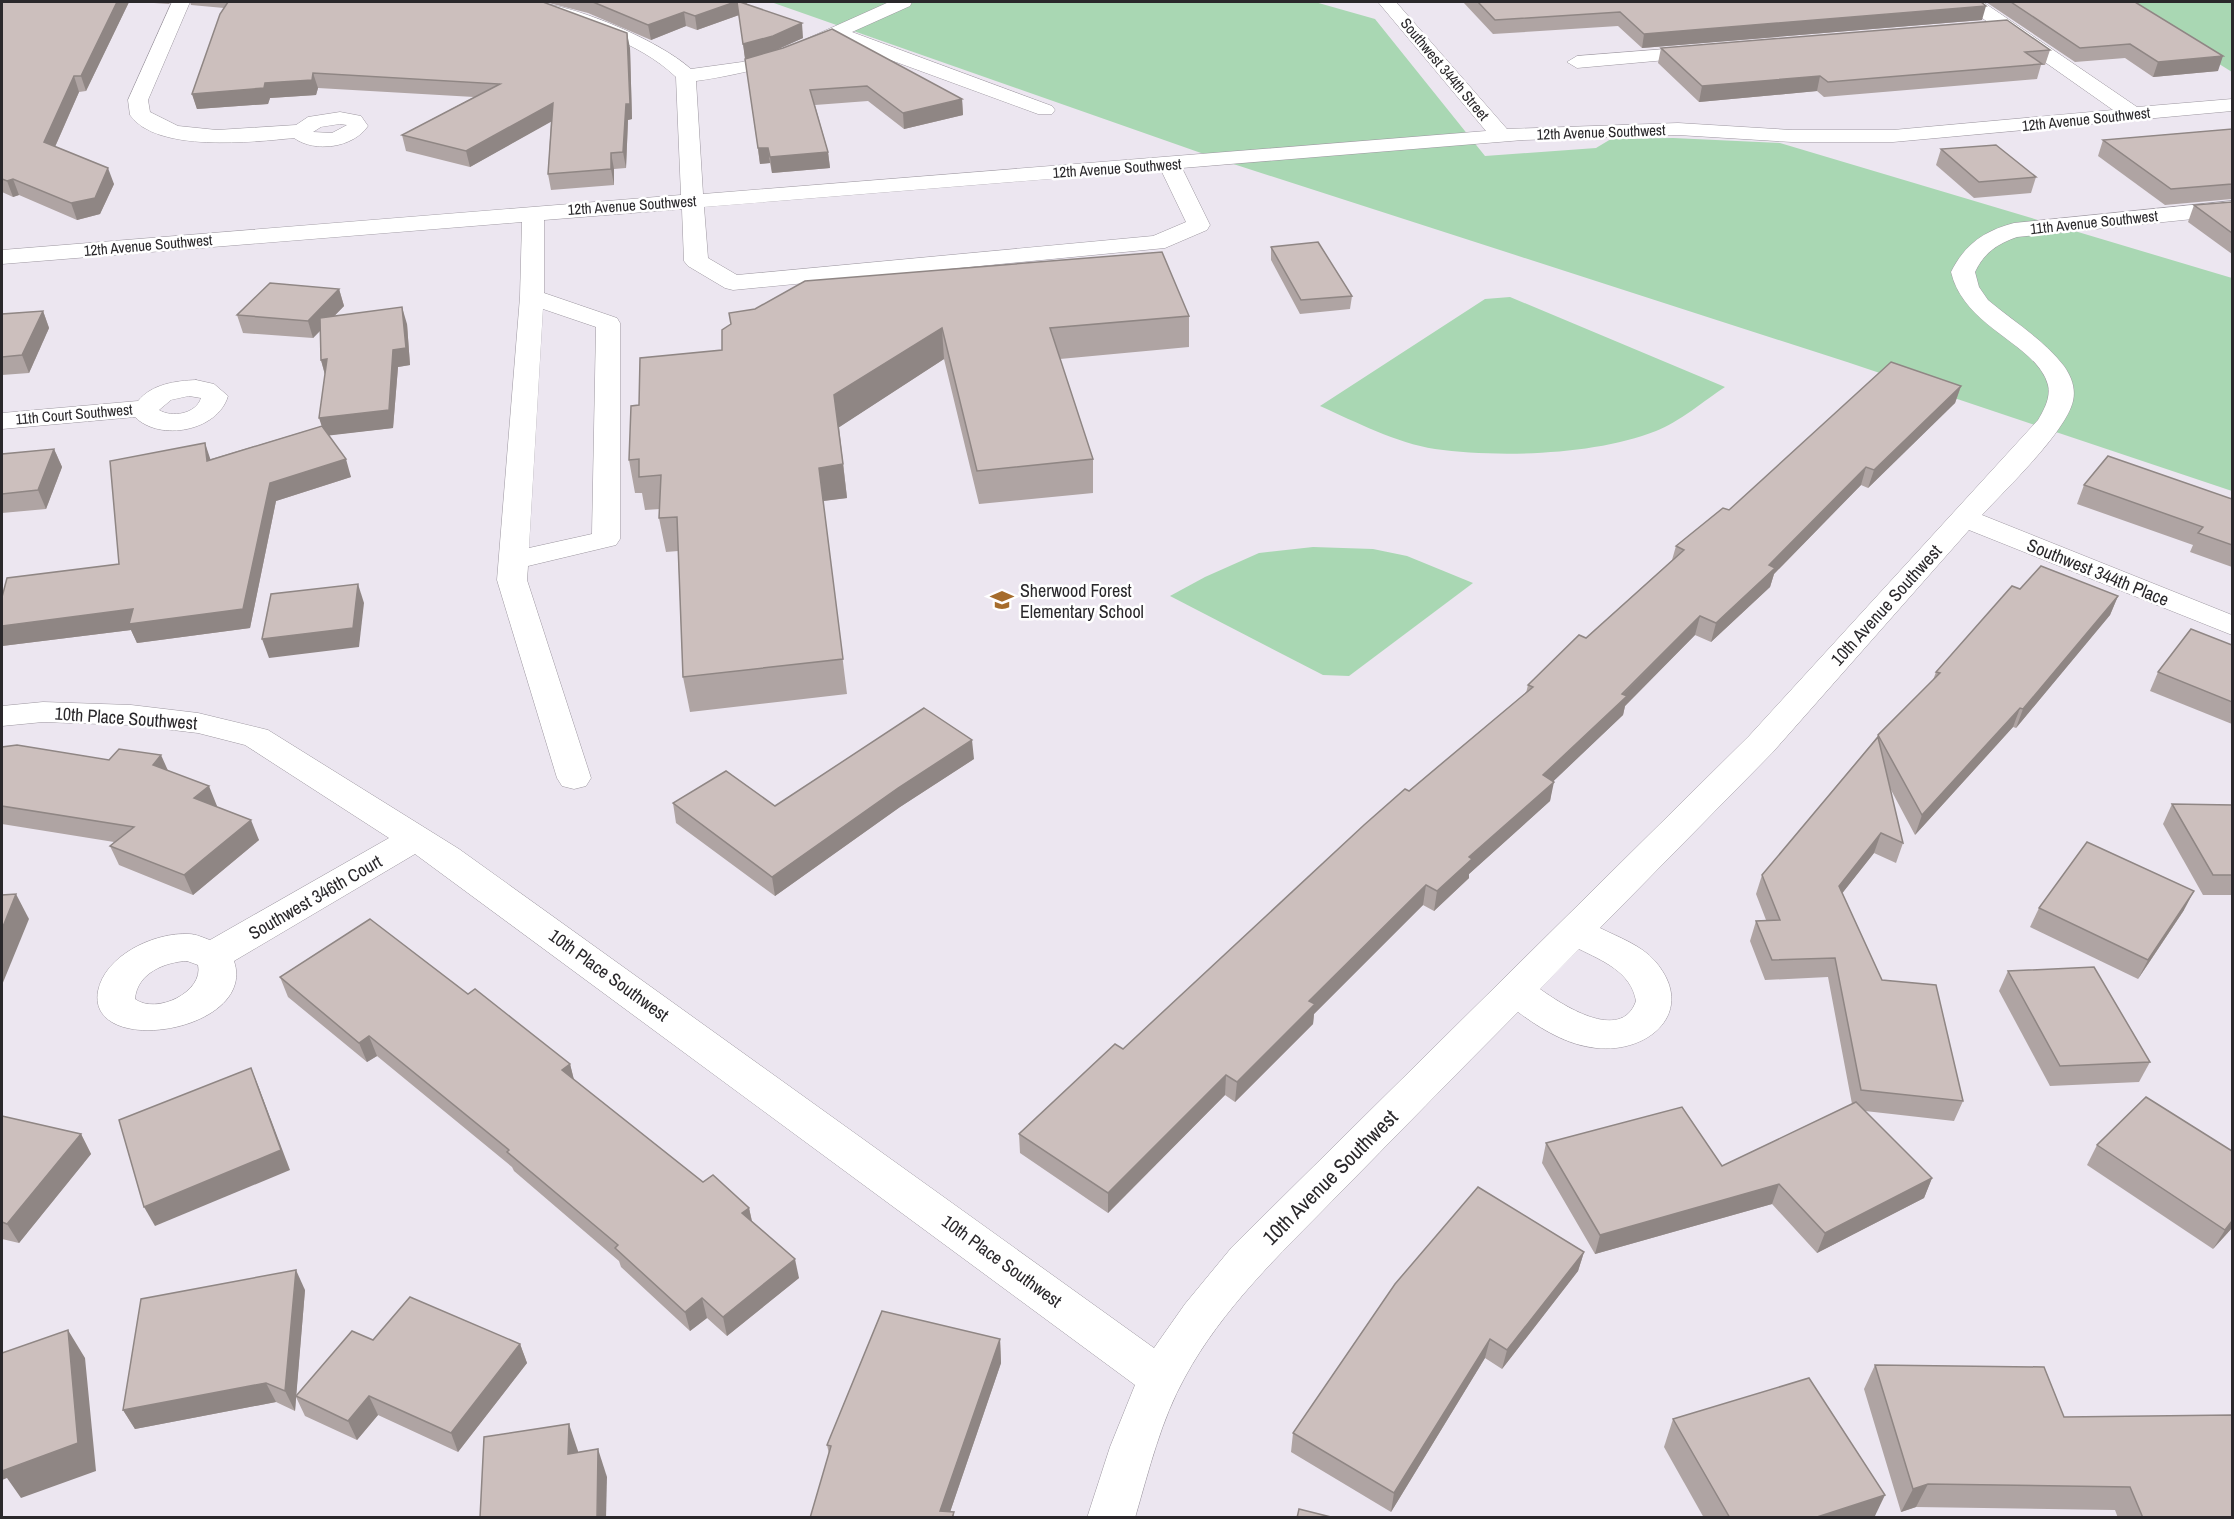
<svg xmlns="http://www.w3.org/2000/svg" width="2234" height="1519" font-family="'Archivo Narrow',sans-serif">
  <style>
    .green { fill: #a9d7b3 }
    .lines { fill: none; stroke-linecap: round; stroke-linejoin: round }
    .minor-casing { stroke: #9d97a0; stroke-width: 1 }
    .minor { fill: #fff; fill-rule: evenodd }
    .wall { fill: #afa4a3 }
    .shaded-wall { fill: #8f8684 }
    .building { fill: #ccbfbd; stroke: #8f8684; stroke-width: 1.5 }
    .labels { text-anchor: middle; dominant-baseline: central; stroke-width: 5; stroke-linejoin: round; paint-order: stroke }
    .far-street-label { font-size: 15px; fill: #2a282b; stroke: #fff }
    .street-label { font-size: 18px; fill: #2a282b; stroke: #fff }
    .poi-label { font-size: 18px; fill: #2a282b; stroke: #fff; text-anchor: start }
    .near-street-label { font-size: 21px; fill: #2a282b; stroke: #fff }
  </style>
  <rect width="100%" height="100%" fill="#ece6f0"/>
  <g class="green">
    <polygon points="771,2 1315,2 1375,19 1485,156 1596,148 1611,139 1673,138 1780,143 2232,278 2232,491 1847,362 1221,160"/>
    <polygon points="2120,2 2232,2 2232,72"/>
    <path d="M1510,297L1725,387C1705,400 1678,423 1656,431C1596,455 1499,458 1435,449C1396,443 1356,422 1320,406L1485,299Z"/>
    <polygon points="1313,547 1373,549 1407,556 1473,583 1349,676 1323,675 1170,596 1205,577 1259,553"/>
  </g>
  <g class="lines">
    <g class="minor-casing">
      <g id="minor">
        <path d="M172,2H190L148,100L150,112L178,126L217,130L296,125L308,117L340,112L361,116L368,126C353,148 315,153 294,138C254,142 156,153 130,115L128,100ZM340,124L347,125L332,133L313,132L321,127Z"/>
        <path d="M524,2C566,0 659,40 691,69L742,62L775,53L889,2H912L910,6L852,32L1052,106L1055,110L1052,114H1038L836,40C786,62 751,73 696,81L703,194L1486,131L1378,2H1396L1507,129L1678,123L1792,130H1893L2113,110L1965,6L1963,2H1983L2137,107L2232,99V111L1893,142H1792L1678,135L1523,140L1182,168L1210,225L1207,230L1165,248L733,290L725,288L688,266L684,261L682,209L544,220V293L617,318L620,323V539L616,545L528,566L527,580L591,778L586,786L574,789L562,786L557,778L497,580L520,297L522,222L2,264V250L681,195L676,77C636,39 577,25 526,6ZM1161,170L1186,222L1153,236L737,275L708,258L704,207ZM543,309L596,327L592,534L529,548Z"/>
        <polygon points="1704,46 1711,48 1714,52 1711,56 1577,68 1567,62 1577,56"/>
        <path d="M2232,201V215L2017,237C1997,244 1984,253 1975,272L1979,287L1988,300C2013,321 2044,340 2064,366C2071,376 2076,388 2073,401C2066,432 2005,490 1982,515L2232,615V635L1969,530L1773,752L1600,928C1618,937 1641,945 1655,961C1698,1011 1649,1054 1596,1048C1567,1045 1541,1029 1518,1012C1456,1074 1395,1137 1333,1200C1280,1254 1222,1309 1185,1377C1161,1420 1149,1470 1135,1518H1087L1110,1447L1135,1385L415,854L234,961C258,1032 86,1059 98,991C105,955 155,932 189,934C196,934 204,938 210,940L389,838L245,745L198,733L131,725L43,722L2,726V706L43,702L131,705L198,713L268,730L459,849L1154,1348L1185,1304L1232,1247L1749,736L2038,420C2044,410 2051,397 2048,385C2037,344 1964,328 1951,272C1965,244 1984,231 2014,223ZM1579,949C1603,961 1631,972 1636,1001C1621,1044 1561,1004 1540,989ZM187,961L198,965C204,992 156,1015 135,999C137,973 165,962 187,961Z"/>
        <path d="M196,380L214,384L228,396C218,431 160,442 135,417L2,429V413L138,401C152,384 175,381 196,380ZM189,396L201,398C196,414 172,418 159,410L171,400Z"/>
      </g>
    </g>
    <use href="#minor" class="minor"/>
  </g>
  <g class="wall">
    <polygon points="2,2 129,2 86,91 79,92 55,147 114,184 100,214 77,220 19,195 13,197 2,192"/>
    <polygon points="139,2 171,2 169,4"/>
    <polygon points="190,2 543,2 630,48 632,119 628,120 626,168 614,169 614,185 551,190 548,174 551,121 470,167 406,151 402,135 474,97 318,88 316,95 270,98 268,104 197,109 192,94 224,8 191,5"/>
    <polygon points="545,2 747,2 747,4 803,38 778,49 962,99 963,115 904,129 868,101 815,105 828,152 830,168 772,173 770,163 760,164 739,15 697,30 686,26 651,40 588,13"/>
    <polygon points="1463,2 1981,2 1982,20 1642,48 1618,26 1493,34"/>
    <polygon points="1986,2 2135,2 2218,71 2153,77 2125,58 2075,62"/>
    <polygon points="1661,48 2050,50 2045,65 2041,65 2037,79 1824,97 1817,91 1699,102 1658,63"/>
    <polygon points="2232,129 2232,199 2165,205 2098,156 2103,140"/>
    <polygon points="1941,149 2036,177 2031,193 1974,198 1936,165"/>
    <polygon points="2232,202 2232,254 2188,222 2194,205"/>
    <polygon points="1271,247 1352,296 1350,309 1300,314 1271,260"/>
    <polygon points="339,289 344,306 334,316 407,324 410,365 398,367 393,428 329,435 351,477 276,501 250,628 137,643 131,630 2,646 2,597 119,564 211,459 322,426 325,375 321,360 320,331 313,338 243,333 237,315"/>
    <polygon points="43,311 49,328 29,373 2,375 2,314"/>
    <polygon points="729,313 1189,316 1189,347 1060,359 1093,459 1093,493 979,504 944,359 839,427 847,498 823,501 847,694 690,712 683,677 678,551 666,552 659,518 660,509 645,510 642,493 635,493 629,460 639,405 722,350 731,325"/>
    <polygon points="1961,386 1955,403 1868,488 1861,485 1774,574 1770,587 1711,642 1695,635 1625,706 1623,715 1553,781 1550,801 1469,874 1469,878 1434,911 1423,905 1314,1014 1313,1024 1235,1102 1225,1095 1108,1213 1020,1153 1019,1134 1123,1049 1409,791 1526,693 1528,685 1586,638 1672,560 1676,546 1729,510"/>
    <polygon points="54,449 62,467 46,509 2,513 2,454"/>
    <polygon points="2084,485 2232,499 2232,567 2190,552 2193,545 2077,504"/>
    <polygon points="2020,589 2118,596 2110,615 2016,728 2013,727 1915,835 1890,788 1903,843 1896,863 1874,853 1842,893 1882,980 1963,1101 1954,1121 1865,1111 1932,1178 1924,1198 1817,1253 1772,1204 1595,1254 1542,1163 1546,1143 1722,1166 1852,1104 1828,977 1765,980 1750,941 1756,921 1766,920 1756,894 1762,875 1877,737 1878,735 1933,680 1936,672"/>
    <polygon points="2232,645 2232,724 2150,691 2158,672"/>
    <polygon points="2,747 168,770 217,806 216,806 259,840 193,895 119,865 110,846 114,842 2,824"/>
    <polygon points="974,759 900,807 775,896 676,823 673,803 775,806"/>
    <polygon points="2172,804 2232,805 2232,895 2203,895 2163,824"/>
    <polygon points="2039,908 2184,910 2138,979 2030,927"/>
    <polygon points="2008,971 2150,1062 2139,1082 2050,1086 1999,991"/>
    <polygon points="280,977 468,994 570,1064 574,1080 703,1182 749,1208 752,1221 799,1278 727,1336 707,1318 690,1331 621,1267 619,1261 514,1171 512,1167 377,1056 367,1062 288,997"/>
    <polygon points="2,1116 81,1134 91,1154 19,1243 2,1239"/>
    <polygon points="2097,1145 2232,1228 2213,1249 2087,1165"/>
    <polygon points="1584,1252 1578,1271 1502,1369 1485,1358 1391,1512 1291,1452 1293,1433"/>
    <polygon points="305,1290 296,1396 373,1340 520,1344 527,1363 458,1452 378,1415 357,1440 305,1416 296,1397 295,1411 276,1402 135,1429 123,1410"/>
    <polygon points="1000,1339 1001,1363 950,1512 954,1512 954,1518 810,1518 829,1454 827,1445"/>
    <polygon points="1875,1365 2064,1417 2232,1518 2118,1518 2115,1510 1916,1507 1901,1512 1864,1389"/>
    <polygon points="1673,1419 1874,1518 1704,1518 1664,1447"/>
  </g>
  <g class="shaded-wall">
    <polygon points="117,2 129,2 86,91 81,76"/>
    <polygon points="735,2 737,2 739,15 697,30 695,16"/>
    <polygon points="1986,6 1982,20 1642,48 1644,34"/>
    <polygon points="684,12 686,26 651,40 648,25"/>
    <polygon points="802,23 803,38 774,51 745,59 743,44"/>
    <polygon points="627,33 630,48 632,119 628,120 626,168 623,152"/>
    <polygon points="2223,56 2218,71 2153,77 2158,62"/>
    <polygon points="313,73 318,88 316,95 270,98 268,104 197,109 192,94 265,83"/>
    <polygon points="74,76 79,92 50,158 44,142"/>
    <polygon points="1820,76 1817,91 1699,102 1702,86"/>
    <polygon points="962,99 963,115 904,129 903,113"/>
    <polygon points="553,103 556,119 470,167 466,151"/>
    <polygon points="758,148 768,148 770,163 760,164"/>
    <polygon points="828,152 830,168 772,173 770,157"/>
    <polygon points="611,153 614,169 614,185 611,169"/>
    <polygon points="108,168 114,184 100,214 77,220 71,203"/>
    <polygon points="13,179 19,195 13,197 7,181"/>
    <polygon points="339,289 344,306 313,338 308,321"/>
    <polygon points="402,307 407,324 410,365 398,367 393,428 325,436 319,418 393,350"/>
    <polygon points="43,311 49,328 29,373 22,355"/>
    <polygon points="942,328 944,359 838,428 834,395"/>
    <polygon points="327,359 326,378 321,360"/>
    <polygon points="1961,386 1955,403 1868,488 1874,470"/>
    <polygon points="205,443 211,461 207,461"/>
    <polygon points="54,449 62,467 46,509 38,490"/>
    <polygon points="346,459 351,477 276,501 250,628 137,643 131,630 2,646 2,626 270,483"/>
    <polygon points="843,464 847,498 823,501 819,468"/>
    <polygon points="1866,467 1861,485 1774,574 1770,587 1711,642 1716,623 1769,565"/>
    <polygon points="358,584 364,603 359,647 269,658 262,639"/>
    <polygon points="2118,596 2110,615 2016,728 2023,709"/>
    <polygon points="1700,616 1695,635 1625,706 1623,715 1539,795 1543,775"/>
    <polygon points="2020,708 2013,727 1915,835 1922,815"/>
    <polygon points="972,740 974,759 900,807 775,896 772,877 898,788"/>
    <polygon points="161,755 170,775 153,765"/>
    <polygon points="1554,782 1550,801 1469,874 1469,878 1434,911 1437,891 1469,857"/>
    <polygon points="209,786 217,806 202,817 194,798"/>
    <polygon points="251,820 259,840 193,895 184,875"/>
    <polygon points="1881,833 1874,853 1833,905 1839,886"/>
    <polygon points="1426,885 1423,905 1314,1014 1313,1024 1235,1102 1237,1082 1309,1001"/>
    <polygon points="2194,891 2184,910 2138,979 2148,960"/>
    <polygon points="16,894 29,919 2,985 2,929"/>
    <polygon points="369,1036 377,1056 367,1062 359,1043"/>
    <polygon points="570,1064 575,1084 562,1070"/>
    <polygon points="251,1068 259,1088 290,1170 155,1226 144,1207"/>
    <polygon points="1226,1075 1225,1095 1108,1213 1108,1193"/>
    <polygon points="81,1134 91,1154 19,1243 7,1224"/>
    <polygon points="1932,1178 1924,1198 1817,1253 1825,1233"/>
    <polygon points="1779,1184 1772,1204 1595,1254 1600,1235"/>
    <polygon points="749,1208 753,1227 742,1213"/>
    <polygon points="2232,1221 2232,1228 2213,1249 2225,1230"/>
    <polygon points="1584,1252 1578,1271 1502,1369 1507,1350"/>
    <polygon points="795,1259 799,1278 727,1336 723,1317"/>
    <polygon points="296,1270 305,1290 295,1411 285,1391"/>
    <polygon points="702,1298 707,1318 690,1331 685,1312"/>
    <polygon points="68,1330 85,1358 96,1471 21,1498 7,1478 2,1480 2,1448"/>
    <polygon points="1000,1339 1001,1363 948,1518 940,1511"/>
    <polygon points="1490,1339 1485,1358 1391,1512 1394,1493"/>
    <polygon points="520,1344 527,1363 458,1452 451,1433"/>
    <polygon points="266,1383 276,1402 135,1429 123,1410"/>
    <polygon points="369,1396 378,1415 357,1440 348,1421"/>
    <polygon points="569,1424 578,1451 578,1482 568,1454"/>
    <polygon points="598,1449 607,1477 606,1518 597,1518"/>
    <polygon points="1928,1484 1916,1507 1901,1512 1913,1489"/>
    <polygon points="1885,1495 1874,1518 1814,1518"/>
  </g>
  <g class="building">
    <polygon points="2,2 117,2 81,76 74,76 44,142 108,168 95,198 71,203 13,179 7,181 2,179"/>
    <polygon points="228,2 543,2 627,33 630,104 626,104 623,152 611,153 611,169 548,174 553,103 466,151 402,135 500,84 313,73 312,80 265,83 264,88 192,94 220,14"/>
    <polygon points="593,2 735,2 695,16 684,12 648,25"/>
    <polygon points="737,2 740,2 802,23 773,36 743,44"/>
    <polygon points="1478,2 1981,2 1986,6 1644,34 1620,12 1495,20"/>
    <polygon points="2011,2 2135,2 2223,56 2158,62 2130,44 2080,48"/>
    <polygon points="2007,20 2050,50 2025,52 2042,64 1828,82 1820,76 1702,86 1661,48"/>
    <polygon points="832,29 962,99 903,113 867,86 810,90 828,152 770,157 768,148 758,148 745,59 783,48"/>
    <polygon points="2232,129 2232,184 2171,189 2103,140"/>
    <polygon points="1996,145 2036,177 1979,182 1941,149"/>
    <polygon points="2232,202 2232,233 2194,205"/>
    <polygon points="1318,242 1352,296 1301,300 1271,247"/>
    <polygon points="1162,252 1189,316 1050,328 1093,459 977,471 942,328 834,395 843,464 819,468 843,659 683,677 677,517 659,518 661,475 639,477 639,459 629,460 631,406 639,405 640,358 722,350 722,330 731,324 729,313 755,309 805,281"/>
    <polygon points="270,283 339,289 308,321 237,315"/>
    <polygon points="402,307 406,348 393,350 389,410 319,418 327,359 321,360 320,318"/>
    <polygon points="43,311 22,355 2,357 2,314"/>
    <polygon points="1891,362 1961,386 1874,470 1866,467 1769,565 1775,568 1716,623 1700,616 1622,694 1627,696 1543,775 1554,782 1469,857 1472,859 1437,891 1426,885 1309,1001 1315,1004 1237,1082 1226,1075 1108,1193 1019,1134 1115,1044 1123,1049 1364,825 1405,789 1409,791 1533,687 1528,685 1579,635 1586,638 1684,550 1676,546 1723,508 1729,510"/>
    <polygon points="322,426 346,459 270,483 243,609 129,624 133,609 2,626 2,597 7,578 119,564 110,461 205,443 207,461"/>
    <polygon points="54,449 38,490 2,494 2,454"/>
    <polygon points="2108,456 2232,499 2232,545 2198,533 2203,527 2084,485"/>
    <polygon points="2041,566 2118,596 2023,709 2020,708 1922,815 1878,735 1940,673 1936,672 2012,586 2020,589"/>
    <polygon points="358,584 353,628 262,639 271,594"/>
    <polygon points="2191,629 2232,645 2232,702 2158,672"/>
    <polygon points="924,708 972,740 898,788 772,877 673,803 726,771 775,806"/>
    <polygon points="1878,737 1903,843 1881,833 1839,886 1882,980 1936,985 1963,1101 1861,1090 1835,958 1772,960 1756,921 1780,920 1762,875"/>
    <polygon points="17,745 109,760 119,749 161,755 153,765 209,786 194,798 251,820 184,875 110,846 134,827 2,806 2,747"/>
    <polygon points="2172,804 2232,805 2232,875 2213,875"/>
    <polygon points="2087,842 2194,891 2148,960 2039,908"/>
    <polygon points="16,894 2,929 2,895"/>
    <polygon points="370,919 468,994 475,989 570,1064 562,1070 703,1182 713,1175 749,1208 742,1213 795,1259 723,1317 702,1298 685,1312 615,1248 618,1245 507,1152 509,1150 369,1036 359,1043 280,977"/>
    <polygon points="2094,967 2150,1062 2060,1066 2008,971"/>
    <polygon points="251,1068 281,1150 144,1207 119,1120"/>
    <polygon points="2146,1097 2232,1151 2232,1221 2225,1230 2097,1145"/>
    <polygon points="1856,1102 1932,1178 1825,1233 1779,1184 1600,1235 1546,1143 1682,1107 1722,1166"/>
    <polygon points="2,1116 81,1134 7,1224 2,1222"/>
    <polygon points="1478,1187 1584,1252 1507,1350 1490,1339 1394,1493 1293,1433 1395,1284"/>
    <polygon points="296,1270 285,1391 266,1383 123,1410 141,1299"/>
    <polygon points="410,1297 520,1344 451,1433 369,1396 348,1421 296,1396 352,1331 373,1340"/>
    <polygon points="882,1311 1000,1339 940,1511 954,1512 952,1518 810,1518 831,1446 827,1445"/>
    <polygon points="68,1330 78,1443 2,1471 2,1353"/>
    <polygon points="1875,1365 2044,1367 2064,1417 2232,1415 2232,1518 2143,1518 2130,1487 1928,1484 1913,1489"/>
    <polygon points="1809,1378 1885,1495 1814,1518 1730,1518 1673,1419"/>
    <polygon points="569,1424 568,1454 598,1449 597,1518 480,1518 484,1437"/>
    <polygon points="1299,1509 1335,1518 1297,1518"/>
  </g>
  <defs>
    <g id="school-bare" transform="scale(1.8)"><path d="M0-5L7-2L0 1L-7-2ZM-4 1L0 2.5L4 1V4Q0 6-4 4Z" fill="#a66c2c" stroke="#fff" stroke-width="2.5" paint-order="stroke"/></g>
  </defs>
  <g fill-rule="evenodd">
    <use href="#school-bare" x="1002" y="600"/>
  </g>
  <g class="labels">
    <g class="far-street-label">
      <text transform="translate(1445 69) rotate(50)">Southwest 344th Street</text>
      <text transform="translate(2086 119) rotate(-6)">12th Avenue Southwest</text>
      <text transform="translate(1601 132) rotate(-2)">12th Avenue Southwest</text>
      <text transform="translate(1117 168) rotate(-4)">12th Avenue Southwest</text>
      <text transform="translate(632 205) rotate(-4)">12th Avenue Southwest</text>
      <text transform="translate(2094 222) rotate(-6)">11th Avenue Southwest</text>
      <text transform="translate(148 245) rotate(-5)">12th Avenue Southwest</text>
      <text transform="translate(74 414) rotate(-5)">11th Court Southwest</text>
    </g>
    <g class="street-label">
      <text transform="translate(2098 572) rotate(22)">Southwest 344th Place</text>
      <text transform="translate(1886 605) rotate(-48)">10th Avenue Southwest</text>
      <text transform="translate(126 718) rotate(4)">10th Place Southwest</text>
      <text transform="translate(315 897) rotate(-30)">Southwest 346th Court</text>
      <text transform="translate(609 975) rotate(36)">10th Place Southwest</text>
      <text transform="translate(1002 1261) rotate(36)">10th Place Southwest</text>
    </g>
    <g class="poi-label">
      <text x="1020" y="590">Sherwood Forest<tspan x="1020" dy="21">Elementary School</tspan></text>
    </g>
    <g class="near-street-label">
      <text transform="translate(1330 1177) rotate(-45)">10th Avenue Southwest</text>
    </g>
  </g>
  <rect width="2234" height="1519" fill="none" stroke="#2a282b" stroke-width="6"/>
</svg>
